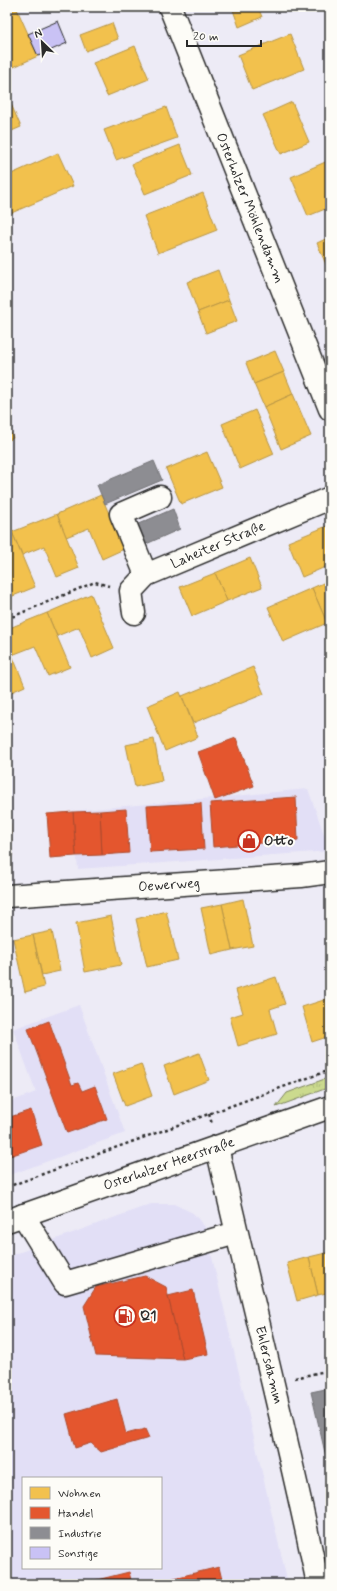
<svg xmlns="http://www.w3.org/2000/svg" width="337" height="1591" font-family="Mynerve,sans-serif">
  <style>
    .built { fill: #e2dff6; fill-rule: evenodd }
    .grass { fill: url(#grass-tufts); stroke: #7b825c }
    .homes { fill: #f2c14e; stroke: #b69444 }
    .shops { fill: #e4572e; stroke: #ac4a2d }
    .industry { fill: #8d8d92; stroke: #707073 }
    .building { fill: #c9c2f5; stroke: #2b2b2b }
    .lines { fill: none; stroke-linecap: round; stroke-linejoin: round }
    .minor-casing { stroke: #2b2b2b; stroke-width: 25 }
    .major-casing { stroke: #2b2b2b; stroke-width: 25 }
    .path { stroke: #2b2b2b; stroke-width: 2.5; stroke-dasharray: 3 3; stroke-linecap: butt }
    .minor { stroke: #fdfcf7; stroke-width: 22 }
    .major { stroke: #fdfcf7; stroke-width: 22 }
    .labels { text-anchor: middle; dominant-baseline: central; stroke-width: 4; stroke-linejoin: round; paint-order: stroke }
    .street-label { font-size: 14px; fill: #2b2b2b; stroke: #fdfcf7 }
    .poi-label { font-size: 14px; font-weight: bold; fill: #2b2b2b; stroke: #fdfcf7; text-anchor: start }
  </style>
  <defs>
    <pattern id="grass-tufts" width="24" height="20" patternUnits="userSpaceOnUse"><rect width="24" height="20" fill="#cbda8e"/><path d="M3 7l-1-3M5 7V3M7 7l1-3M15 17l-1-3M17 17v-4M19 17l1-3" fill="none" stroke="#aebb7b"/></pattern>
  </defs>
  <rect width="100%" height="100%" fill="#edebf6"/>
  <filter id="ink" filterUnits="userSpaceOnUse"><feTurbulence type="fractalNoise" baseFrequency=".025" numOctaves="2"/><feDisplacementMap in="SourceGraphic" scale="8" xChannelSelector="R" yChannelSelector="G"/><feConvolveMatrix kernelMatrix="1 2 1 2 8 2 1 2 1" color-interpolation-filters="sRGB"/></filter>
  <g filter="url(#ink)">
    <g class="built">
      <polygon points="308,789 330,851 78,869 72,811"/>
      <polygon points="79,1005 125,1133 7,1176 7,1103 36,1092 13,1029"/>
      <path d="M151,1204H174L193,1213L205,1227L288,1584H7V1257ZM23,1478H161V1568H23Z"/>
    </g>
    <polygon class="grass" points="330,1077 330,1087 276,1107 287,1093"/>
    <g class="homes">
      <polygon points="7,7 16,7 38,56 7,70"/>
      <polygon points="232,7 258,7 262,17 239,27"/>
      <polygon points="112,23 118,39 86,51 80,35"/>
      <polygon points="290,34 304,69 252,90 238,55"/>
      <polygon points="135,46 149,79 107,96 93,63"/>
      <polygon points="7,95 21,127 7,133"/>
      <polygon points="292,102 309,142 281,154 263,115"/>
      <polygon points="166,107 177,138 116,160 104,130"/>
      <polygon points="180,145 192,175 145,194 132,164"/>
      <polygon points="58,153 73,186 7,215 7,176"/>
      <polygon points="330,160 330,207 308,216 291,177"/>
      <polygon points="203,193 217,230 158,253 144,216"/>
      <polygon points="330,237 330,274 317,243"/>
      <polygon points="218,270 229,300 198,312 187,282"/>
      <polygon points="229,300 237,321 206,333 198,312"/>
      <polygon points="275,351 284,372 254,384 246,363"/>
      <polygon points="284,372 293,394 264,407 254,384"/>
      <polygon points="293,394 311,436 281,449 264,407"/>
      <polygon points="255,410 274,454 240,469 222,424"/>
      <polygon points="7,424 13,438 7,441"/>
      <polygon points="207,452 222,487 181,504 166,469"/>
      <polygon points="101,495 124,549 102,559 89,528 66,537 57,514"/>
      <polygon points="57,514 79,568 57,577 44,546 22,555 12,532"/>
      <polygon points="327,526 330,533 330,565 302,577 288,542"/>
      <polygon points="12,532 35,587 13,596 7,582 7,535"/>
      <polygon points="250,558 262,587 227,601 215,573"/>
      <polygon points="215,573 227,601 192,616 180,587"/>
      <polygon points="330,580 330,622 327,623 312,588"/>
      <polygon points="312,588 327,623 283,642 268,607"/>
      <polygon points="91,594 114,648 92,658 79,627 57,636 47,613"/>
      <polygon points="47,613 70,667 48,676 35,646 12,655 7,643 7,629"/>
      <polygon points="7,643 25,686 7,694"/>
      <polygon points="253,667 264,694 193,723 182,696"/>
      <polygon points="180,692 198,737 165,751 147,706"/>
      <polygon points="154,739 162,781 135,787 126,745"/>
      <polygon points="7,823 10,823 12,856 7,856"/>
      <polygon points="243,899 253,946 232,950 222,904"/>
      <polygon points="222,904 232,950 211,955 201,908"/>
      <polygon points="166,911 178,960 147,967 136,919"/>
      <polygon points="111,916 121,965 85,972 76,923"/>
      <polygon points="52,931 60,971 42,975 33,935"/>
      <polygon points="33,935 44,987 25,992 13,939"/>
      <polygon points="276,977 285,1004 270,1009 277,1034 238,1046 230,1017 243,1013 236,990"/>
      <polygon points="327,999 330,1010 330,1036 312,1042 302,1007"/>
      <polygon points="199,1053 209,1080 174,1094 164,1066"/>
      <polygon points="141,1064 152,1096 125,1106 113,1074"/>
      <polygon points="330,1252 330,1292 318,1295 309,1257"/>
      <polygon points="309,1257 318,1295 297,1301 287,1263"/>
    </g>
    <g class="shops">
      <polygon points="236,738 254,786 215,800 198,752"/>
      <polygon points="296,797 298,840 213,847 210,803"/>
      <polygon points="201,803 204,849 150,852 147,806"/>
      <polygon points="126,809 129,853 102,855 100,811"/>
      <polygon points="100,811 102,855 76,856 73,812"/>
      <polygon points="73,812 76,856 50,858 47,814"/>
      <polygon points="49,1021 72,1085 78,1083 82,1091 95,1086 107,1119 67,1133 28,1029"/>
      <polygon points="31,1110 42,1145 7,1157 7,1118"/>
      <polygon points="145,1276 166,1287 183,1359 96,1356 84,1306 96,1287"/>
      <polygon points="193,1290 208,1354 183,1359 168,1296"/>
      <polygon points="117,1399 126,1434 145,1429 149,1438 101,1452 91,1443 75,1448 66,1414"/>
      <polygon points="219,1567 223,1584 150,1584"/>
      <polygon points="129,1572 132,1584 81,1584"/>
    </g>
    <g class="industry">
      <polygon points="154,461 162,480 105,504 97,485"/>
      <polygon points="173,509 180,529 144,545 136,525"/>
      <polygon points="330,1388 330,1469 329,1470 311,1392"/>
    </g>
    <polygon class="building" points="58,21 67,43 38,56 28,34"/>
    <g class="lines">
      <g class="minor-casing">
        <g id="minor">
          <polyline points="146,575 121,514 160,497"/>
          <polyline points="134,613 131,591 146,575 330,498"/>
          <polyline points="7,896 301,876 330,872"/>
          <path d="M217,1147C250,1293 288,1438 318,1584"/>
          <polyline points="23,1215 65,1283 236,1233"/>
        </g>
      </g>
      <g class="major-casing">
        <g id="major">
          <polyline points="170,7 330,409"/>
          <polyline points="7,1221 330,1107"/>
        </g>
      </g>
      <g class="path">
        <polyline points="7,619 95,582 109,586"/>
        <polyline points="209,1114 212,1124"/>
        <polyline points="7,1187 330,1070"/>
        <polyline points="295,1378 330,1370"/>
      </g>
      <use href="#minor" class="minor"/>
      <use href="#major" class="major"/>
    </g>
  </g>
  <defs>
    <g id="shop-ring" transform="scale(1.15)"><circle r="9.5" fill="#fdfcf7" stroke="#c8321e" stroke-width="1.5"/><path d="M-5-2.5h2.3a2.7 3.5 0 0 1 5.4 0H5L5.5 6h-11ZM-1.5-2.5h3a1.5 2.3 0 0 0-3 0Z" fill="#c8321e"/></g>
    <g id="fuel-ring" transform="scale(1.15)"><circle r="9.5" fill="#fdfcf7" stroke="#c8321e" stroke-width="1.5"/><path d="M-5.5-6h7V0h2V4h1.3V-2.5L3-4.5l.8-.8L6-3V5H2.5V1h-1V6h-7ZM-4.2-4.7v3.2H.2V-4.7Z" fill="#c8321e"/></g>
  </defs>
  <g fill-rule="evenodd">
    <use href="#shop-ring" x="249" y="841"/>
    <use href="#fuel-ring" x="125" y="1316"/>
  </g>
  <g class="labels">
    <g class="street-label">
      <text transform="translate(250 208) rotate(68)">Osterholzer Möhlendamm</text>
      <text transform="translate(218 545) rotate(-23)">Laheiter Straße</text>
      <text transform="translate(169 885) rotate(-4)">Oewerweg</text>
      <text transform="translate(169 1164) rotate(-19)">Osterholzer Heerstraße</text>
      <text transform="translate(269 1365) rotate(76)">Ehlersdamm</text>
    </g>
    <g class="poi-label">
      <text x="264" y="841">Otto</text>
      <text x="140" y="1316">Q1</text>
    </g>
  </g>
  <rect width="337" height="1591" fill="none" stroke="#fdfcf7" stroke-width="24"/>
  <rect x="12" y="12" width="313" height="1567" fill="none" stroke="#2b2b2b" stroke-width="1.5" filter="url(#ink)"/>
  <rect x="22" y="1477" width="140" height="92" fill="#fdfcf7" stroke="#a9a8a5"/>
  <rect x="30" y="1487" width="20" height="12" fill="#f2c14e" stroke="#a9a8a5"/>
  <text x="58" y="1497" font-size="12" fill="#2b2b2b">Wohnen</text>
  <rect x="30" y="1507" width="20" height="12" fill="#e4572e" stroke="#a9a8a5"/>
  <text x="58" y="1517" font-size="12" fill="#2b2b2b">Handel</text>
  <rect x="30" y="1527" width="20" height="12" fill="#8d8d92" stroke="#a9a8a5"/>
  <text x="58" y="1537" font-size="12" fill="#2b2b2b">Industrie</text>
  <rect x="30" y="1547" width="20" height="12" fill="#c9c2f5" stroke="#a9a8a5"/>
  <text x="58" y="1557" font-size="12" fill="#2b2b2b">Sonstige</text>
  <g transform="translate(42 42) rotate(335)" stroke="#fdfcf7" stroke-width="3" paint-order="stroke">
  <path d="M0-3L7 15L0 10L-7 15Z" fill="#2b2b2b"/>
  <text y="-6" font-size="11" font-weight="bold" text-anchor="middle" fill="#2b2b2b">N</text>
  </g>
  <path d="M187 40v6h74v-6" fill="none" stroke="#2b2b2b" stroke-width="2"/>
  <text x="193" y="40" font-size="12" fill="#2b2b2b" stroke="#fdfcf7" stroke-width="3" paint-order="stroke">20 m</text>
</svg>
